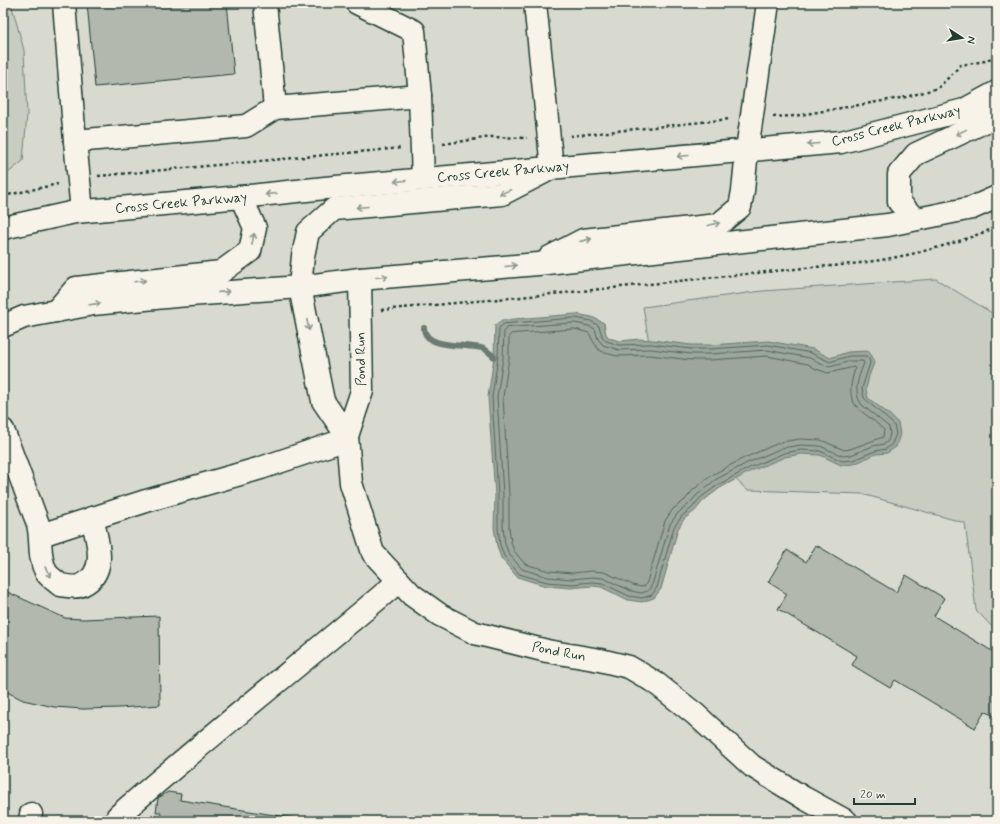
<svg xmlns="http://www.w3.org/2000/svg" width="1000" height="824" font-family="Mynerve,sans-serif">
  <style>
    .built { fill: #d9dacf }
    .green { fill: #c8ccc1; stroke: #74847a }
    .water { fill: #9ca69c; stroke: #6a7c72 }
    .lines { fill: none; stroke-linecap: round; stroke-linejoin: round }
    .shore { stroke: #51675e; stroke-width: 1 }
    .stream { stroke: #6a7c72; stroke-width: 6 }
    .building { fill: #b2b8ae; stroke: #1f3d34 }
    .minor-casing { stroke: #1f3d34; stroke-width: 25 }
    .path { stroke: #1f3d34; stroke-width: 2.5; stroke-dasharray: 3 3; stroke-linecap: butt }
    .minor { stroke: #f7f3e8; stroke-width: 22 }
    .oneway { stroke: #8b988e }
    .labels { text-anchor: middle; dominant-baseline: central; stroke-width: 3; stroke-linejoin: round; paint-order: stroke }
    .street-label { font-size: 14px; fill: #1f3d34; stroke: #f7f3e8 }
  </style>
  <rect width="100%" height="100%" fill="#eae8dd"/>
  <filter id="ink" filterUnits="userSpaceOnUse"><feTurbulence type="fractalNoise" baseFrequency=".025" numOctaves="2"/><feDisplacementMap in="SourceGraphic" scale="8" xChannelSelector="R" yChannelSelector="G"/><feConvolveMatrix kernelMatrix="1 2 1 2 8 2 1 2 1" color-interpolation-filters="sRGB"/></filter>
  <g filter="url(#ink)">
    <rect class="built" x="3" y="3" width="994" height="818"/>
    <g class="green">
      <polygon points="3,3 11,3 24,50 27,115 23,161 3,177"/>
      <polygon points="936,279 997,316 997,632 976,610 965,523 862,494 747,490 660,409 643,307 762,291"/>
    </g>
    <polygon class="water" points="576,314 592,317 604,323 606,334 609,338 620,341 639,339 652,340 691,345 710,345 768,341 813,349 830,358 848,352 868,351 872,356 874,363 869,376 866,389 868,398 890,415 898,423 900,434 896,447 887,453 876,454 854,464 841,465 820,455 801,454 785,457 751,471 720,488 703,501 695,511 684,519 678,529 661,589 654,598 642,602 628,600 601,587 592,586 571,588 546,586 517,577 501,558 497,546 494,528 495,495 488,397 494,357 495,325 502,320"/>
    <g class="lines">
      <g class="shore">
        <polygon points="575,318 591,321 599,326 602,336 606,341 619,345 651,344 691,349 710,349 768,345 811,353 830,362 849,356 866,356 869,358 870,363 862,388 864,398 894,425 896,434 892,444 886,449 875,451 853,460 842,461 820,451 801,450 784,453 749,468 718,485 700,498 692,508 682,516 674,527 657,587 652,595 642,598 629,596 602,583 592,582 572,584 547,582 519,574 504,556 500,545 498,528 498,495 492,397 498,357 499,328 504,324"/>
        <path d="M575,323L589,326L595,329L598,339L603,345L619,350L651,349L691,354H710L767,350L810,358L818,363L830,367L850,361H863L864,363C859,376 852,392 862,405L889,427L890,434L888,441L884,444L873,446L851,455L843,456L820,446L801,445L782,448L747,463L715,480L697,495L689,504L678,513L670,524L652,585L648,591L641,593L631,591L603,578L592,577L572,579L548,577L522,569L509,554L505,544L503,527V495L497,397L503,358L504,331L506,328Z"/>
        <path d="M575,329L589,333L593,341L599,350L605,353L617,356L650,355L691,360H710L767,356L808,364L816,369L828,373L854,367L855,369C842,409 861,407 884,430L883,437L850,449L844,450L821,440L800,439L781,442L744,458L712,475L693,490L685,500L673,509L665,521L647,582L645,586L641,587L633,585L604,572L592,571L572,573L549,571L525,564L514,551L511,542L509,527V495L503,397L509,358V336L511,334Z"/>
      </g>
      <path class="stream" d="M424,328C425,350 468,343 484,349C487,350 491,354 494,357"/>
    </g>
    <g class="building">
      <polygon points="87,3 227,3 234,74 95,87"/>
      <polygon points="816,545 896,592 906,575 944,598 934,616 997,654 997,718 985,711 975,728 895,680 890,688 852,665 857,656 778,609 787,594 768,582 787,550 806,562"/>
      <polygon points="3,590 65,618 83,619 159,616 160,705 119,708 83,709 54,707 23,700 3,690"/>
      <polygon points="168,792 181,794 180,800 312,821 160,821 161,812 156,812 158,798"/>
    </g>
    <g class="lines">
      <g class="minor-casing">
        <g id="minor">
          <polyline points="64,3 75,141 82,211"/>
          <polyline points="265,3 275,108"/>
          <polyline points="357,3 414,31 420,96 423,179"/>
          <polyline points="75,141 246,126 275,108 420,96"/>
          <polyline points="915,219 899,202 899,174 916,154 997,116"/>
          <polyline points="3,228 75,212 241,197 325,188 841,142 964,110 997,92"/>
          <polyline points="550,257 583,240 718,225 740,207 743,191 747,150 768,3"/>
          <polyline points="360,279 362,391 347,436 351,483 373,553 412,595 440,615 475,633 547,651 600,660 629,667 646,677 657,684 695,714 752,766 804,798 846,821"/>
          <polyline points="56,311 76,288 221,272 250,251 255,228 241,197"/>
          <polyline points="3,326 24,317 93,304 176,296 300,287 360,279 538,264 888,225 972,208 997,197"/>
          <path d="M3,430L38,524C42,540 38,557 46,572C49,577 56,581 60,585C66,586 76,588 82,585C109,572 97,540 92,518"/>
          <polyline points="347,436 323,401 300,287 303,256 308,232 334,209 502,194 552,168 535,3"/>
          <polyline points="41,535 146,501 261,468 347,439"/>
          <polyline points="30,821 31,814"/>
          <path d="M117,821L118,816C210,735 306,660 399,581"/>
        </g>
      </g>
      <g class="path">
        <polyline points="773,117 794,116 906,97 938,88 961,65 985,61 997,55"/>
        <polyline points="570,136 730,119"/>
        <polyline points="443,144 491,137 527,138"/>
        <polyline points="98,176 402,148"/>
        <polyline points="3,196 58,184"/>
        <path d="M381,310L563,293L814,267C877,264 939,251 997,227"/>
      </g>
      <use href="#minor" class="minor"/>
    </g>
    <defs><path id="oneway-shaft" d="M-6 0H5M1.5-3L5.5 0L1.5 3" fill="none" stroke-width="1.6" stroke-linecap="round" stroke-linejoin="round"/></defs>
    <g class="oneway">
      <use href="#oneway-shaft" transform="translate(961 132) rotate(154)"/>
      <use href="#oneway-shaft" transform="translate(813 144) rotate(175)"/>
      <use href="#oneway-shaft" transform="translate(683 156) rotate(175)"/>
      <use href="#oneway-shaft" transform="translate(400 181) rotate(175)"/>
      <use href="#oneway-shaft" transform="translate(505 192) rotate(158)"/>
      <use href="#oneway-shaft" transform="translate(271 194) rotate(174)"/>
      <use href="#oneway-shaft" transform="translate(362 207) rotate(175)"/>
      <use href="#oneway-shaft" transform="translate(714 224) rotate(-14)"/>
      <use href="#oneway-shaft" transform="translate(253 239) rotate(-78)"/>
      <use href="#oneway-shaft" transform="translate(586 240) rotate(-13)"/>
      <use href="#oneway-shaft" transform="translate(511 266) rotate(-5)"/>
      <use href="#oneway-shaft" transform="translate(382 277) rotate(-5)"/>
      <use href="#oneway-shaft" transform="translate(140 281) rotate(-7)"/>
      <use href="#oneway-shaft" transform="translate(224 292) rotate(-4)"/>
      <use href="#oneway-shaft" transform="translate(95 304) rotate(-7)"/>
      <use href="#oneway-shaft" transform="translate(308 325) rotate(79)"/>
      <use href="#oneway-shaft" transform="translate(48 572) rotate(59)"/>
    </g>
  </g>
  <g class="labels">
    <g class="street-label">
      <text transform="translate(896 126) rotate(-14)">Cross Creek Parkway</text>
      <text transform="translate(503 172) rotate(-5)">Cross Creek Parkway</text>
      <text transform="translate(181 203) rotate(-5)">Cross Creek Parkway</text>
      <text transform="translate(361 359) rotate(-91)">Pond Run</text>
      <text transform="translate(559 652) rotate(11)">Pond Run</text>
    </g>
  </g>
  <rect width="1000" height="824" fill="none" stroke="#f7f3e8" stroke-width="16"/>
  <rect x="8" y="8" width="984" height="808" fill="none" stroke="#1f3d34" stroke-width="1.5" filter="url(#ink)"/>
  <g transform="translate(962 38) rotate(102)" stroke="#f7f3e8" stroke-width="3" paint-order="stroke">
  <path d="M0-3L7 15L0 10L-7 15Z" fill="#1f3d34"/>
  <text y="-6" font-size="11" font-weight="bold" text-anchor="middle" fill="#1f3d34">N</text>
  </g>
  <path d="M854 798v6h61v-6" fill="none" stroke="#1f3d34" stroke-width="2"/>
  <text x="860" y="798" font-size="12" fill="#1f3d34" stroke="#f7f3e8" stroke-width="3" paint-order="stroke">20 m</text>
</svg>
